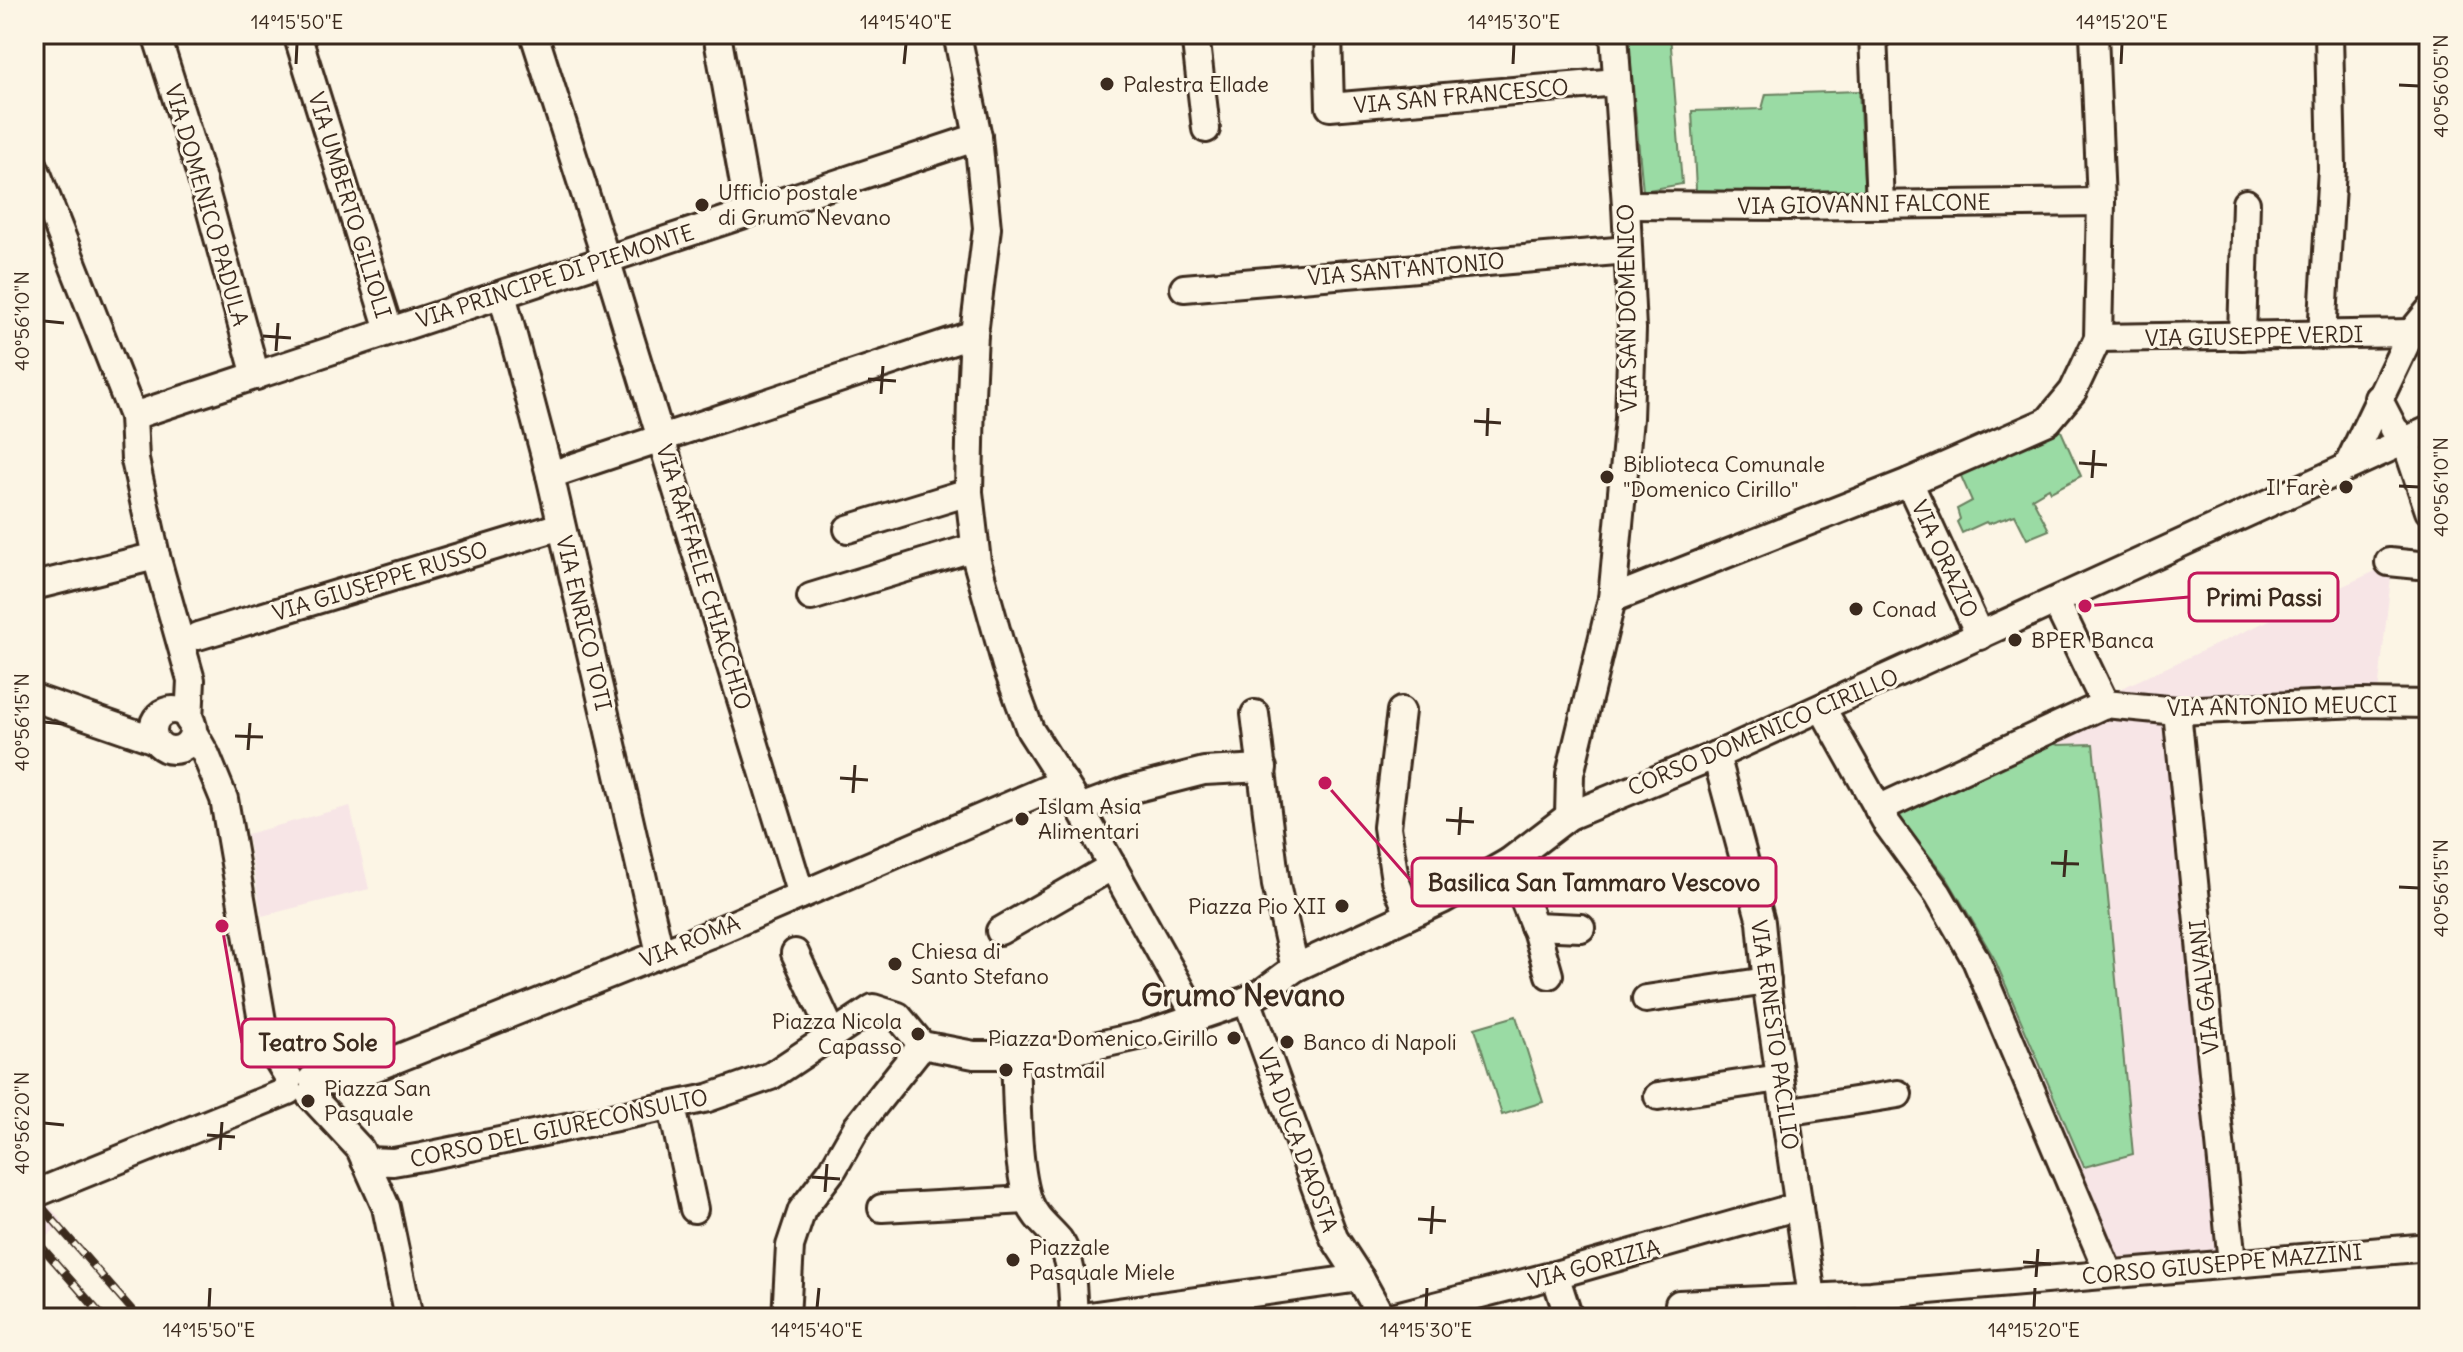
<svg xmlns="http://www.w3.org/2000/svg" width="2463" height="1352" font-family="Delius,sans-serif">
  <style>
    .built { fill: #f7e5e6 }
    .green { fill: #9adba4; stroke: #6a8261; stroke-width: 2 }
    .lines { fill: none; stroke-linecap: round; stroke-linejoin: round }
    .minor-casing { stroke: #3b2a1e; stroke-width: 32 }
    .minor { stroke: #fcf5e5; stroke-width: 26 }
    .rail-casing { stroke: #3b2a1e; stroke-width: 8 }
    .rail { stroke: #fcf5e5; stroke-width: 5; stroke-dasharray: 15; stroke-linecap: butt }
    .ticks { fill: none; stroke: #3b2a1e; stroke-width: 3 }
    .poi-dot { fill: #3b2a1e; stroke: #fcf5e5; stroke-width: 3 }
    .labels { text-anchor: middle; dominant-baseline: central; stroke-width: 6; stroke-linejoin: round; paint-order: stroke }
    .poi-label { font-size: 22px; fill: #3b2a1e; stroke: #fcf5e5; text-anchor: start }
    .street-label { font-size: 22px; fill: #3b2a1e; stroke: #fcf5e5 }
    .district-label { font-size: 30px; font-weight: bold; fill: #3b2a1e; stroke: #fcf5e5 }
    .leader { fill: none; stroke: #c2185b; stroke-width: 3 }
    .callout-dot { fill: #c2185b; stroke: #fcf5e5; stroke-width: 3 }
    .callout { fill: #fcf5e5; stroke: #c2185b; stroke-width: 3 }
    .callout-label { font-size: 24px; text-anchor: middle; font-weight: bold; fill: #3b2a1e }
    .neatline { fill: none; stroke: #3b2a1e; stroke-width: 3 }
    .ticks-label { font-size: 20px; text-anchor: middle; fill: #3b2a1e }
  </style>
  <rect width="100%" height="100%" fill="#fcf5e5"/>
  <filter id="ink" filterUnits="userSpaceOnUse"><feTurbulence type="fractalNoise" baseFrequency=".0125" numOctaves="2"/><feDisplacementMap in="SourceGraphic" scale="16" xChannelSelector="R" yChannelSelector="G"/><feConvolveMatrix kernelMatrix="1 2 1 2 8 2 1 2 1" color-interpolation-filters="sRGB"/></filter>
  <g filter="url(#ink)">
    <g class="built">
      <polygon points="2384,567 2392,569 2376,711 2196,722 2193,727 2241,1256 2098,1269 1983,995 1891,835 1860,804 1813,719 1875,798 2111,693"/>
      <polygon points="350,806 369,889 262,916 247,834"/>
      <polygon points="34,1189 63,1222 34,1248"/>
    </g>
    <g class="green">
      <polygon points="1628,34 1670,34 1682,184 1643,191"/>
      <polygon points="1859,91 1865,196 1696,190 1692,111 1762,109 1766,94"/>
      <polygon points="2058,424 2081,476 2051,492 2049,488 2032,498 2049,530 2027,539 2015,515 1988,524 1986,522 1962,533 1957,522 1960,519 1957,509 1972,501 1957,467"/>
      <polygon points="2048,741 2058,745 2093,744 2133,1154 2084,1167 1994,958 1947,878 1890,806"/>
      <polygon points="1516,1016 1543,1102 1502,1115 1475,1028"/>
    </g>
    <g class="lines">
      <g class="minor-casing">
        <g id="minor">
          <polyline points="156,34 201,176 256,376"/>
          <polyline points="297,34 389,330"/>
          <polyline points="534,34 606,259 801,895"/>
          <polyline points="717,34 749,212"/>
          <polyline points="957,34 978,137 987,228 974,334 971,395 969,492 977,562 1006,665 1030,730 1080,808 1196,1016"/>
          <polyline points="1195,34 1206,129"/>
          <polyline points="1328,34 1330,107 1617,82"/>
          <polyline points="1873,34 1880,205"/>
          <polyline points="34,166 133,416 135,460 156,556 191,680 189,720"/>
          <polyline points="1626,205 1784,206 2101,202"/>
          <polyline points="1184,288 1628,250"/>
          <polyline points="502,294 550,475 660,953"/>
          <polyline points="2322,335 2332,169 2329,34"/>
          <polyline points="2242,336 2246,203"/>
          <polyline points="2098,338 2411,333"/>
          <polyline points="2378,398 2394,429 2405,440 2429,511"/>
          <polyline points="133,416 978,137"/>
          <polyline points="2348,465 2411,333 2429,311"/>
          <polyline points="550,475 974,334"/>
          <polyline points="1909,482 1980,636"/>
          <polyline points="848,529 969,492"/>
          <polyline points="2389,562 2429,566"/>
          <polyline points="34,586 156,556"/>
          <polyline points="811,597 975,547"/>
          <polyline points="1612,599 1909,482 2048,421 2073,391 2098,338 2101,202 2094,34"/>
          <polyline points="2056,602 2105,704"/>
          <polyline points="198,636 561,526"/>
          <polyline points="34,698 155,740"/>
          <polyline points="2105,704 2177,711 2360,703 2429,704"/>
          <polyline points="1822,708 1887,824 1938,894 1976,960 2109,1274"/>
          <circle cx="173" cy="730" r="20"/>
          <polyline points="1401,711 1387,827 1395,880 1409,915"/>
          <polyline points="2177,711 2232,1263"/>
          <polyline points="1255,714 1276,885 1295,968"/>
          <polyline points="193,732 206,755 224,799 263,1027 268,1044 289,1078"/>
          <polyline points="1716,755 1761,922 1768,995 1815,1318"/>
          <polyline points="1080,808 1129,790 1204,771 1263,768"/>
          <polyline points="1878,809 2105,704"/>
          <polyline points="1569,816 1570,774 1612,599 1629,418 1632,329 1626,205 1614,34"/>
          <polyline points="1509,862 1537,933 1549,975"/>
          <polyline points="1534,926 1581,928"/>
          <polyline points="1000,931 1113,866"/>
          <polyline points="795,953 833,1035"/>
          <polyline points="1646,999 1767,981"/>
          <polyline points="1247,1000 1334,1238 1360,1278 1382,1318"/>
          <path d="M1015,1055C1017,1095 1016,1167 1029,1202C1035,1218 1048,1227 1059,1240C1074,1261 1072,1292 1074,1317"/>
          <polyline points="312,1079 341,1081 708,935 1064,782"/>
          <polyline points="310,1095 360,1149 386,1207 409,1318"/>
          <polyline points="1658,1096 1780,1078"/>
          <polyline points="672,1107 694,1209"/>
          <polyline points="1785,1112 1898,1094"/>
          <polyline points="365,1161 393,1162 422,1157 708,1098 771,1076 873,1008 898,1016 922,1045 974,1055 1020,1055 1076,1050 1143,1035 1247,1000 1264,991 1295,968 1442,900 1509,862 1569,816 1728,750 2429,430"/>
          <polyline points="42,1191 288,1091"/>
          <polyline points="882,1208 1028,1200"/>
          <polyline points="1555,1275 1569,1318"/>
          <polyline points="34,1312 38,1318"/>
          <polyline points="786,1318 790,1246 802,1210 833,1169 857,1127 922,1045"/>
          <polyline points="1074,1318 1360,1278"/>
          <polyline points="1388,1318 1555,1275 1799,1206"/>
          <polyline points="1678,1318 1679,1304 1870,1295 2429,1247"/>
        </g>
      </g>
      <use href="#minor" class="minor"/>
      <g class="rail-casing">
        <g id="rail">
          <polyline points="34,1198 139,1318"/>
          <polyline points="34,1238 104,1318"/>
        </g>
      </g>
      <use href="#rail" class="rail"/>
    </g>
  </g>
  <path class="ticks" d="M296,64L297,44M904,64L906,44M1513,64L1514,44M2121,64L2122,44M2399,85L2419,86M44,321L64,323M263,336L291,338M276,351L278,323M868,379L896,381M881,394L883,366M1474,421L1501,423M1487,436L1488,408M2079,463L2107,465M2092,478L2094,450M2399,486L2419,487M44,722L64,724M235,736L263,737M248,750L250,723M840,778L868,780M853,793L855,765M1446,820L1474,822M1459,835L1461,807M2051,863L2079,864M2064,877L2066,850M2399,887L2419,888M44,1123L64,1125M207,1135L235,1137M220,1150L222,1122M812,1177L840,1179M825,1192L827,1164M1418,1219L1446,1221M1431,1234L1433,1206M2023,1262L2051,1264M2036,1277L2038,1249M209,1308L210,1288M817,1308L819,1288M1426,1308L1427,1288M2034,1308L2035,1288"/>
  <g class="poi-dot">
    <circle cx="1107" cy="84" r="8"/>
    <circle cx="702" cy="205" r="8"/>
    <circle cx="1607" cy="477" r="8"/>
    <circle cx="2346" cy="487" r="8"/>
    <circle cx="1856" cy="609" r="8"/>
    <circle cx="2015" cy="640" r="8"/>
    <circle cx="1022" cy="819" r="8"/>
    <circle cx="1342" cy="906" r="8"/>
    <circle cx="895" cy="964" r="8"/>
    <circle cx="918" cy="1034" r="8"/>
    <circle cx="1234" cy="1038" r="8"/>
    <circle cx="1287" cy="1042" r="8"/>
    <circle cx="1006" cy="1070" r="8"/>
    <circle cx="308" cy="1101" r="8"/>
    <circle cx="1013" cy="1260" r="8"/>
  </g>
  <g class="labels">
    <g class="poi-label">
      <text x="1123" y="84">Palestra Ellade</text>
      <text x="718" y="192">Ufficio postale<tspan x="718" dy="25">di Grumo Nevano</tspan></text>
      <text x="1623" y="464">Biblioteca Comunale<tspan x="1623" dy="25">"Domenico Cirillo"</tspan></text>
      <text x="2330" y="487" text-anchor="end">Il Farè</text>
      <text x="1872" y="609">Conad</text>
      <text x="2031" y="640">BPER Banca</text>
      <text x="1038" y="806">Islam Asia<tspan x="1038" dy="25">Alimentari</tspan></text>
      <text x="1326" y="906" text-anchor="end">Piazza Pio XII</text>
      <text x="911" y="951">Chiesa di<tspan x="911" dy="25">Santo Stefano</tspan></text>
      <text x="902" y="1021" text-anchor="end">Piazza Nicola<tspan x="902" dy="25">Capasso</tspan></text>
      <text x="1218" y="1038" text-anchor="end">Piazza Domenico Cirillo</text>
      <text x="1303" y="1042">Banco di Napoli</text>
      <text x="1022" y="1070">Fastmail</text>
      <text x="324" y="1088">Piazza San<tspan x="324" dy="25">Pasquale</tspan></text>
      <text x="1029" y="1247">Piazzale<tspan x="1029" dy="25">Pasquale Miele</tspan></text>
    </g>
    <g class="street-label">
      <text transform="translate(1461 96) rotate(-5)">VIA SAN FRANCESCO</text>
      <text transform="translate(1864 204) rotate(-1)">VIA GIOVANNI FALCONE</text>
      <text transform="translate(207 205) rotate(74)">VIA DOMENICO PADULA</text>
      <text transform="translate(350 205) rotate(73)">VIA UMBERTO GILIOLI</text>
      <text transform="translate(1406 269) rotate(-5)">VIA SANT'ANTONIO</text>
      <text transform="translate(555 276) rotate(-18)">VIA PRINCIPE DI PIEMONTE</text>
      <text transform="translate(1627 308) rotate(-91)">VIA SAN DOMENICO</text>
      <text transform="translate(2254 336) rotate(-1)">VIA GIUSEPPE VERDI</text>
      <text transform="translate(1945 559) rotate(65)">VIA ORAZIO</text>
      <text transform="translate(704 577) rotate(73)">VIA RAFFAELE CHIACCHIO</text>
      <text transform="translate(380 581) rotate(-17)">VIA GIUSEPPE RUSSO</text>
      <text transform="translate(584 623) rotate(77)">VIA ENRICO TOTI</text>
      <text transform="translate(2282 706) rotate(-1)">VIA ANTONIO MEUCCI</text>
      <text transform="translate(1763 732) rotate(-23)">CORSO DOMENICO CIRILLO</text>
      <text transform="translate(690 941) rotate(-22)">VIA ROMA</text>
      <text transform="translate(2204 987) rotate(-96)">VIA GALVANI</text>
      <text transform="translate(1775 1035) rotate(82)">VIA ERNESTO PACILIO</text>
      <text transform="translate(559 1128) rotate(-12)">CORSO DEL GIURECONSULTO</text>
      <text transform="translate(1298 1140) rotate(70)">VIA DUCA D'AOSTA</text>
      <text transform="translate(1594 1264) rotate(-15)">VIA GORIZIA</text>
      <text transform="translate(2222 1264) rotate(-5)">CORSO GIUSEPPE MAZZINI</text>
    </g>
    <g class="district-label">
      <text x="1243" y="995">Grumo Nevano</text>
    </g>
  </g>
  <path class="leader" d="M2085 606L2189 597M1325 783L1412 882M222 926L242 1043"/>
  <g class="callout-dot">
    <circle cx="2085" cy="606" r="8"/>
    <circle cx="1325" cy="783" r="8"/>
    <circle cx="222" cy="926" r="8"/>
  </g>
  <g class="callout">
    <rect x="2189" y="573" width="149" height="48" rx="8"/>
    <rect x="1412" y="858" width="364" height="48" rx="8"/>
    <rect x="242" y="1019" width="152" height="48" rx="8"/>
  </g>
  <g class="callout-label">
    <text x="2264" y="606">Primi Passi</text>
    <text x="1594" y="891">Basilica San Tammaro Vescovo</text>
    <text x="318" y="1051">Teatro Sole</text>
  </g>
  <rect width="2463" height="1352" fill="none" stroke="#fcf5e5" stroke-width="88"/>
  <rect x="44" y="44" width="2375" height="1264" class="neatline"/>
  <g class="ticks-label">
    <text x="297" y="29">14°15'50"E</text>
    <text x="906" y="29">14°15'40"E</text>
    <text x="1514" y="29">14°15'30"E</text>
    <text x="2122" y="29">14°15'20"E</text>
    <text transform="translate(2441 86) rotate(-90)" y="7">40°56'05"N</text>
    <text transform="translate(22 321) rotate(-90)" y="7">40°56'10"N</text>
    <text transform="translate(2441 487) rotate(-90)" y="7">40°56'10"N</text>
    <text transform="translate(22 722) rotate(-90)" y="7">40°56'15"N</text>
    <text transform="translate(2441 888) rotate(-90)" y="7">40°56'15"N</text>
    <text transform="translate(22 1123) rotate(-90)" y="7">40°56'20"N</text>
    <text x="209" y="1337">14°15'50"E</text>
    <text x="817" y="1337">14°15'40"E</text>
    <text x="1426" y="1337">14°15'30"E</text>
    <text x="2034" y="1337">14°15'20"E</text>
  </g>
</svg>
